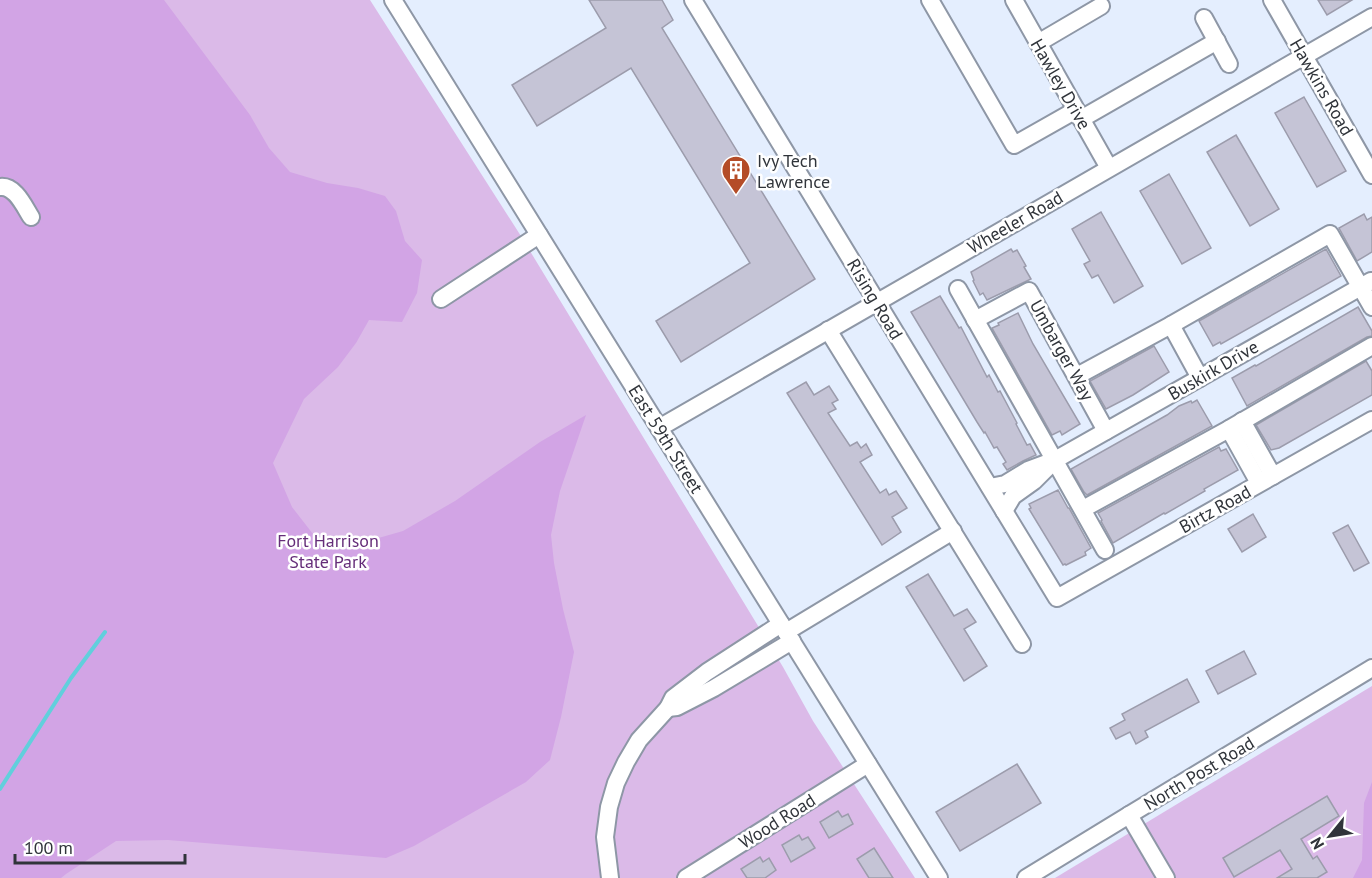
<svg xmlns="http://www.w3.org/2000/svg" width="1372" height="878" font-family="'PT Sans',sans-serif">
  <style>
    .green { fill: #dbbae8 }
    .forest { fill: #d2a4e5 }
    .lines { fill: none; stroke-linecap: round; stroke-linejoin: round }
    .stream { stroke: #61cfdc; stroke-width: 4 }
    .building { fill: #c5c4d6; stroke: #9c9cac; stroke-width: 1.5 }
    .minor-casing { stroke: #8e97a6; stroke-width: 20 }
    .minor { stroke: #fff; stroke-width: 16 }
    .labels { text-anchor: middle; dominant-baseline: central; stroke-width: 5; stroke-linejoin: round; paint-order: stroke }
    .street-label { font-size: 18px; fill: #30343a; stroke: #fff }
    .poi-label { font-size: 18px; fill: #30343a; stroke: #fff; text-anchor: start }
    .park-label { font-size: 18px; fill: #652d79; stroke: #fff }
  </style>
  <rect width="100%" height="100%" fill="#e4eefe"/>
  <g class="green">
    <polygon points="0,0 370,0 519,233 783,667 813,721 915,878 0,878"/>
    <polygon points="1372,686 1372,878 1055,878"/>
  </g>
  <g class="forest">
    <polygon points="0,0 164,0 250,115 269,148 290,172 327,183 358,188 385,196 396,211 405,241 422,260 417,293 402,322 369,320 356,343 338,367 304,399 273,463 292,507 320,543 361,543 403,531 455,501 540,442 586,415 560,491 551,535 554,563 563,609 574,652 561,717 550,760 526,782 414,846 386,858 168,840 116,841 66,874 61,878 0,878"/>
    <polygon points="1372,782 1372,878 1353,878 1362,860 1364,803"/>
  </g>
  <g class="lines">
    <polyline class="stream" points="0,789 71,678 105,632"/>
  </g>
  <g class="building">
    <polygon points="589,0 662,0 673,20 662,28 815,279 681,362 656,321 750,263 631,68 537,126 512,85 606,28"/>
    <polygon points="1318,0 1352,0 1327,15"/>
    <polygon points="1304,97 1346,171 1317,187 1275,113"/>
    <polygon points="1236,135 1279,209 1250,226 1207,152"/>
    <polygon points="1169,174 1211,248 1182,264 1140,191"/>
    <polygon points="1101,212 1143,286 1114,303 1098,275 1092,278 1084,264 1090,261 1072,229"/>
    <polygon points="1364,214 1367,220 1372,217 1372,252 1357,261 1339,228"/>
    <polygon points="1011,249 1013,252 1017,250 1026,266 1024,267 1031,279 987,300 983,293 980,295 973,281 974,280 971,272"/>
    <polygon points="1326,249 1341,276 1221,344 1220,342 1213,346 1199,321"/>
    <polygon points="940,296 959,328 961,327 987,377 989,375 998,392 1000,391 1017,423 1016,424 1027,445 1030,444 1036,455 1023,461 1007,470 1003,464 1006,462 997,447 994,448 985,432 984,433 977,422 911,312"/>
    <polygon points="1358,307 1372,331 1372,336 1367,337 1247,406 1232,378 1255,365 1256,366"/>
    <polygon points="1018,313 1033,344 1080,424 1062,435 1060,431 1052,435 992,328 999,325 998,323"/>
    <polygon points="1154,346 1169,372 1133,395 1106,409 1090,381"/>
    <polygon points="1366,361 1372,371 1372,395 1279,448 1271,450 1256,425"/>
    <polygon points="806,382 814,395 829,386 838,400 832,403 836,409 828,413 850,446 857,442 861,448 866,444 872,455 860,462 880,493 886,489 889,495 896,491 907,508 892,517 901,532 882,545 787,393"/>
    <polygon points="1197,400 1212,426 1087,495 1084,492 1071,469 1167,415 1179,406 1191,401 1192,403"/>
    <polygon points="1219,447 1221,451 1226,449 1238,470 1204,489 1205,491 1165,514 1164,513 1113,543 1101,521 1102,520 1098,513"/>
    <polygon points="1058,490 1068,508 1069,508 1091,548 1085,552 1086,555 1066,565 1065,564 1063,565 1029,509 1031,508 1029,504"/>
    <polygon points="1253,514 1266,537 1242,552 1228,529"/>
    <polygon points="1348,525 1369,563 1354,571 1333,533"/>
    <polygon points="928,574 954,616 967,609 976,622 964,629 987,666 964,681 906,587"/>
    <polygon points="1244,651 1256,674 1218,694 1206,671"/>
    <polygon points="1187,679 1199,702 1145,731 1148,737 1136,744 1130,732 1116,739 1110,728 1125,720 1122,714"/>
    <polygon points="1017,764 1041,803 960,851 936,812"/>
    <polygon points="1327,796 1339,816 1301,839 1313,859 1317,856 1327,872 1317,878 1277,878 1292,869 1280,850 1234,877 1223,858"/>
    <polygon points="838,811 842,817 848,814 853,824 829,838 820,822"/>
    <polygon points="799,835 802,840 808,837 815,848 791,862 782,845"/>
    <polygon points="874,848 893,878 869,878 857,859"/>
    <polygon points="760,857 763,862 769,858 776,870 765,878 747,878 741,869"/>
  </g>
  <g class="lines">
    <g class="minor-casing">
      <g id="minor">
        <polyline points="393,0 939,878"/>
        <polyline points="693,0 1057,598 1372,420"/>
        <polyline points="930,0 1014,145 1076,110"/>
        <polyline points="1014,0 1109,168"/>
        <polyline points="1272,0 1372,175"/>
        <polyline points="1204,18 1229,64"/>
        <polyline points="1038,43 1101,6"/>
        <polyline points="1081,119 1217,41"/>
        <path d="M0,187C15,185 24,206 31,217"/>
        <polyline points="958,289 1105,550"/>
        <polyline points="441,299 539,235"/>
        <polyline points="975,320 1029,291 1106,431"/>
        <polyline points="1171,325 1200,378"/>
        <polyline points="828,330 1022,644"/>
        <polyline points="1077,376 1171,325 1330,234 1372,307"/>
        <polyline points="1242,421 1273,476"/>
        <polyline points="659,428 1372,17"/>
        <polyline points="1229,429 1259,483"/>
        <polyline points="990,487 1005,484 1028,470 1055,460 1371,281"/>
        <polyline points="1083,509 1229,429 1372,346"/>
        <polyline points="1004,511 1013,496 1034,481 1052,463"/>
        <polyline points="786,632 953,531"/>
        <polyline points="668,708 677,707 714,688 792,641"/>
        <polyline points="1129,815 1166,878"/>
        <polyline points="610,878 605,837 609,807 616,783 626,762 639,740 668,708 673,698 707,672 781,624"/>
        <polyline points="686,878 868,764"/>
        <polyline points="1026,878 1129,815 1372,668"/>
      </g>
    </g>
    <use href="#minor" class="minor"/>
  </g>
  <defs>
    <g id="building-pin" transform="scale(1.5)"><path d="M0 17L-7.5 6A9.5 9.5 0 1 1 7.5 6Z" fill="#b44c27" stroke="#fff"/><path d="M-4-6H4V6H1V3H-1V6H-4ZM-2.5-4.3h1.7v1.8h-1.7ZM.8-4.3h1.7v1.8H.8ZM-2.5-1h1.7V.8h-1.7ZM.8-1h1.7V.8H.8Z" fill="#fff"/></g>
  </defs>
  <g fill-rule="evenodd">
    <use href="#building-pin" x="736" y="170"/>
  </g>
  <g class="labels">
    <g class="street-label">
      <text transform="translate(1061 84) rotate(60)">Hawley Drive</text>
      <text transform="translate(1322 87) rotate(60)">Hawkins Road</text>
      <text transform="translate(1015 222) rotate(-30)">Wheeler Road</text>
      <text transform="translate(875 299) rotate(59)">Rising Road</text>
      <text transform="translate(1062 350) rotate(61)">Umbarger Way</text>
      <text transform="translate(1213 370) rotate(-30)">Buskirk Drive</text>
      <text transform="translate(666 439) rotate(58)">East 59th Street</text>
      <text transform="translate(1215 509) rotate(-29)">Birtz Road</text>
      <text transform="translate(1199 773) rotate(-31)">North Post Road</text>
      <text transform="translate(777 821) rotate(-32)">Wood Road</text>
    </g>
    <g class="poi-label">
      <text x="757" y="160">Ivy Tech<tspan x="757" dy="21">Lawrence</tspan></text>
    </g>
    <g class="park-label">
      <text x="328" y="540">Fort Harrison<tspan x="328" dy="21">State Park</tspan></text>
    </g>
  </g>
  <g transform="translate(1330 836) rotate(240)" stroke="#ffffff" stroke-width="4.5" paint-order="stroke">
  <path d="M0-4.5L10 22L0 15L-10 22Z" fill="#30343a"/>
  <text y="-9" font-size="16" font-weight="bold" text-anchor="middle" fill="#30343a">N</text>
  </g>
  <path d="M15 854v9h170v-9" fill="none" stroke="#30343a" stroke-width="3"/>
  <text x="24" y="854" font-size="18" fill="#30343a" stroke="#ffffff" stroke-width="4.5" paint-order="stroke">100 m</text>
</svg>
